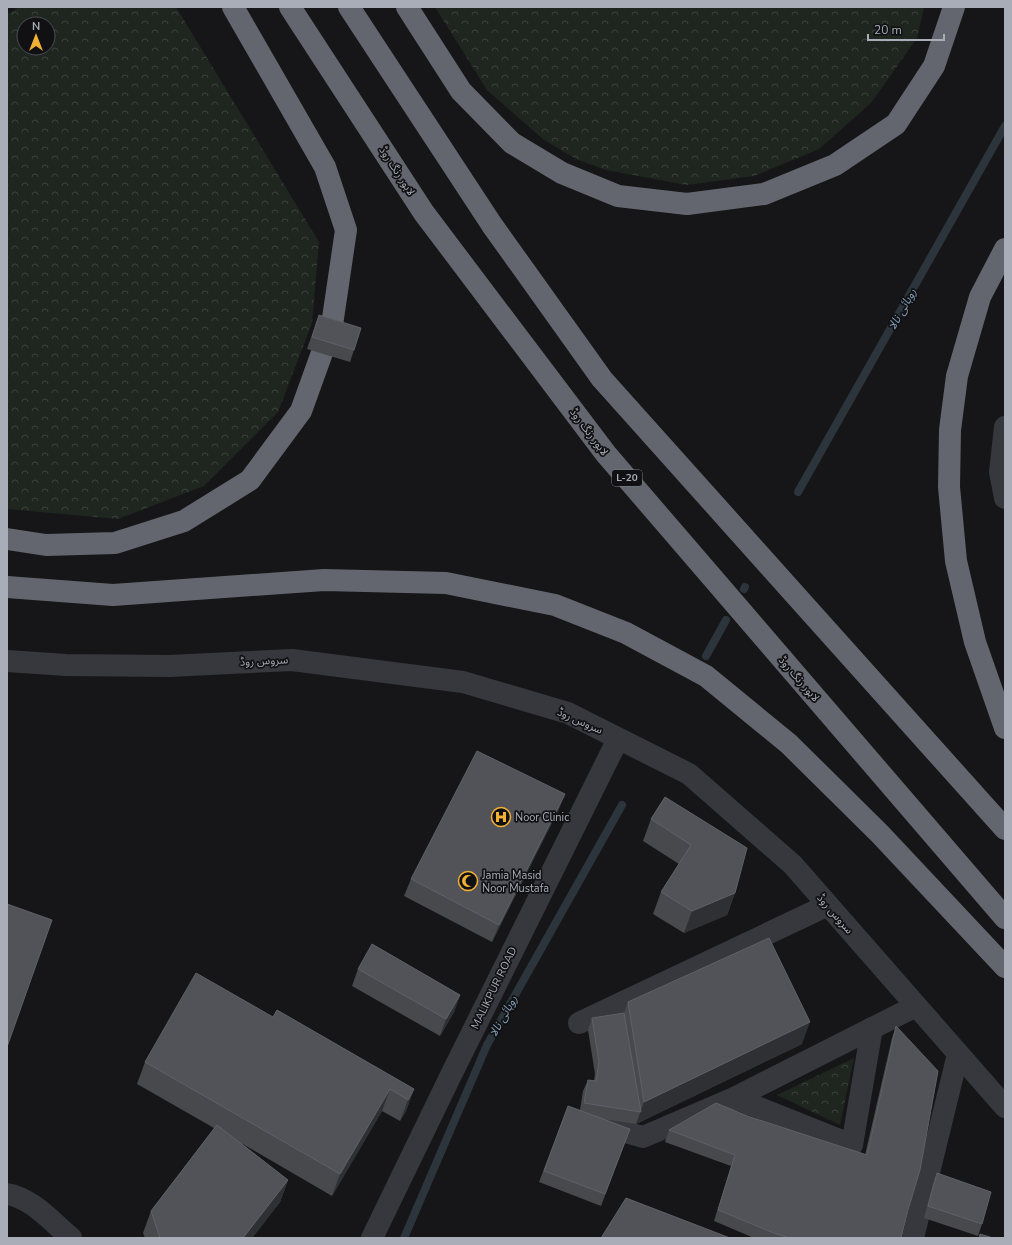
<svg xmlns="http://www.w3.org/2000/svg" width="1012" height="1245" font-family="'Nunito Sans','Noto Sans Arabic',sans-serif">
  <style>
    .forest { fill: url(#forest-crowns); fill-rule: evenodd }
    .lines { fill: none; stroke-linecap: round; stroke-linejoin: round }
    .stream { stroke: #2c353c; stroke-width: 8 }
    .minor { stroke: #37383d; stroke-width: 22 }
    .tertiary { stroke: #37383d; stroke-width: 22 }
    .motorway { stroke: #63666e; stroke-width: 22 }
    .wall { fill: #47494d }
    .shaded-wall { fill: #2f3033 }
    .building { fill: #525359; stroke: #5f6168 }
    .labels { text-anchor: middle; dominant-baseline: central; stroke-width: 3.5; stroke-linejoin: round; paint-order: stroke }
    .shield { fill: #111113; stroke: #7b7e86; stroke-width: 1 }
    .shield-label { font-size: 10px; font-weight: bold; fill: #a8adb8 }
    .street-label { font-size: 11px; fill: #a8adb8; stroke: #111113 }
    .poi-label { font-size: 11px; fill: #a8adb8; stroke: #111113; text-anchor: start }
    .water-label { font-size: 12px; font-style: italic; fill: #7f9bb3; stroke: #111113 }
  </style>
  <defs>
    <pattern id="forest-crowns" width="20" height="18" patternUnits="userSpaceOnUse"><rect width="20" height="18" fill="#1e261f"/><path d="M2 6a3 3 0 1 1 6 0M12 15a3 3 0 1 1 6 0" fill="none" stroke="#3c433d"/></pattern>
  </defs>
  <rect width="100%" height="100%" fill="#161618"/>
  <g class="forest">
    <path d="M20,7H176L319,242L312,323L278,412L204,486L118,519L7,509V14ZM24,24H48V48H24Z"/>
    <polygon points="435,7 924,7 917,38 871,103 819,149 754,176 686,185 606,170 576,159 544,140 487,90"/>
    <polygon points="854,1058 840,1125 777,1095"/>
  </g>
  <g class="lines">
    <g class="stream">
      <polyline points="798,492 1005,126"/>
      <polyline points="744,589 745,587"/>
      <polyline points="706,656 726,620"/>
      <polyline points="404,1238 487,1045 622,805"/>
    </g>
    <g class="minor">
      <polyline points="579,1023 828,905"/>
      <polyline points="734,1098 852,1145 872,1028"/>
      <polyline points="601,1125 643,1137 734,1098 916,1006"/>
      <polyline points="913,1238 958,1054"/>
    </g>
    <g class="tertiary">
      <polyline points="1005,427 1000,472 1005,498"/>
      <polyline points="7,661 66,665 169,666 292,660 463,682 568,713 689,774 793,865 1005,1107"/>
      <path d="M7,1194C32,1198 52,1222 71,1238"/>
      <polyline points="372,1238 451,1075 618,739"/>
    </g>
    <g class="motorway">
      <polyline points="290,7 424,213 606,454 1005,918"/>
      <polyline points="349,7 492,225 602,379 1005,829"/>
      <polyline points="407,7 461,91 512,143 562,173 618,196 687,204 764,194 835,165 896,124 934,66 954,7"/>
      <polyline points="1005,249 980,297 957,376 950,430 949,487 956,561 975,642 1005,728"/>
      <polyline points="7,539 46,545 115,543 184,521 250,480 301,411 332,325 346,230 325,167 233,7"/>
      <polyline points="7,587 113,595 324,580 446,583 555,605 626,633 706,676 789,744 880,834 1005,967"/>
    </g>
  </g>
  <g class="wall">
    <polygon points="319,315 354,350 350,362 307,349"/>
    <polygon points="565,794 558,811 492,942 404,896 411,879"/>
    <polygon points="665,797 735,893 727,915 684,933 653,914 661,892 679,864 643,841 651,819"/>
    <polygon points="358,969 460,995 454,1012 440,1036 352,986"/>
    <polygon points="628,1002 802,1044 636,1124 603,1119 630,1129 601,1206 539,1182 568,1106 580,1110 583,1091 588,1080 594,1081 595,1074 588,1030 592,1018 624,1013"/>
    <polygon points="273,1017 414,1089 406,1111 400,1121 382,1111 332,1196 241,1143 288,1180 280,1202 252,1238 145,1238 143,1233 151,1211 214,1128 137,1084 145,1062"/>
    <polygon points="896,1026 908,1210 901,1238 754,1238 714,1221 731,1166 665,1142 669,1130 750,1117 865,1155 892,1038"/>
    <polygon points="937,1173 982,1224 978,1236 924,1218 933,1184"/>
  </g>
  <g class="shaded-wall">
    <polygon points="565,794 558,811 492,942 499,925"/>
    <polygon points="735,893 727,915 684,933 692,911"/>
    <polygon points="460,995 454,1012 440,1036 446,1019"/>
    <polygon points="810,1022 802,1044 636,1124 644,1102"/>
    <polygon points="390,1089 382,1111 332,1196 340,1174"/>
    <polygon points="414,1089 406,1111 400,1121 408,1100"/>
    <polygon points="288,1180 280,1202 252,1238 243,1238"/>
  </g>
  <g class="building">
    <polygon points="319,315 361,328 354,350 312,337"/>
    <polygon points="477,751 565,794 499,925 411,879"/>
    <polygon points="665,797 747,848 735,893 692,911 661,892 691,845 651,819"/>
    <polygon points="7,904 52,920 7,1047"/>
    <polygon points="769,938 810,1022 644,1102 628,1002"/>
    <polygon points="372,944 460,995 446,1019 358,969"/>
    <polygon points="196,973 273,1017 277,1010 414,1089 408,1100 390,1089 340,1174 145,1062"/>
    <polygon points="624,1013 641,1112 584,1103 588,1080 596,1081 599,1062 592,1018"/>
    <polygon points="896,1026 938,1071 920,1170 908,1210 901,1238 789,1238 774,1233 718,1210 735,1155 669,1130 716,1103 750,1117 867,1155"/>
    <polygon points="568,1106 630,1129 605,1194 544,1171"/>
    <polygon points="217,1125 288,1180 243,1238 160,1238 151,1211"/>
    <polygon points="937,1173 991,1192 982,1224 928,1206"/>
    <polygon points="626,1198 730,1238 601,1238"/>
    <polygon points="980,1234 993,1238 979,1238"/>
  </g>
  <defs>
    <g id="hospital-ring" transform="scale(1)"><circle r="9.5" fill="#111113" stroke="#f2b134" stroke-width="1.5"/><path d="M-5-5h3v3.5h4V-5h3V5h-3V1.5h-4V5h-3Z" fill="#f2b134"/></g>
    <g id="mosque-ring" transform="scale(1)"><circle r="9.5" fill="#111113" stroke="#f2b134" stroke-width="1.5"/><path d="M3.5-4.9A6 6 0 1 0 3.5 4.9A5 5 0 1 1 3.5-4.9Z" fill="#f2b134"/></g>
  </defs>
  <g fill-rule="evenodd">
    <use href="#hospital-ring" x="501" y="817"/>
    <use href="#mosque-ring" x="468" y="881"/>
  </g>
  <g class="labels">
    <rect class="shield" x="612" y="470" width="30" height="16" rx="3"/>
    <g class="shield-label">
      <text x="627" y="478">L-20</text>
    </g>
    <g class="street-label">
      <text transform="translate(397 171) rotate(57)">لاہور رنگ روڈ</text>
      <text transform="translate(589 432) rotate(53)">لاہور رنگ روڈ</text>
      <text transform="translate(264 661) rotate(-3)">سروس روڈ</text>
      <text transform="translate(799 679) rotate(49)">لاہور رنگ روڈ</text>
      <text transform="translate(580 721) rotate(24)">سروس روڈ</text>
      <text transform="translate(835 914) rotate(49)">سروس روڈ</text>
      <text transform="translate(494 988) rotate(-64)">MALIKPUR ROAD</text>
    </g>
    <g class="poi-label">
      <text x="515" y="817">Noor Clinic</text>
      <text x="482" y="875">Jamia Masid<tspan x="482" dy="13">Noor Mustafa</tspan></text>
    </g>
    <g class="water-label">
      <text transform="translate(902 309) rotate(-61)">روہائی نالا</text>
      <text transform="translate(503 1016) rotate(-61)">روہائی نالا</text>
    </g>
  </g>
  <rect width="1012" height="1245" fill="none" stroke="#a8adb8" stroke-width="16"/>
  <g transform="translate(36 36)"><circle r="19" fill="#111113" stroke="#4d4f55"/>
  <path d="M0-3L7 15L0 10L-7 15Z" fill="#f2b134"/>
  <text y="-6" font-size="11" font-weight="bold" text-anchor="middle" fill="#a8adb8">N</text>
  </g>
  <path d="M868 34v6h76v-6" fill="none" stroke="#a8adb8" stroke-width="2"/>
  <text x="874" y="34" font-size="12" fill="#a8adb8" stroke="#111113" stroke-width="3" paint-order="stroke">20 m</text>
</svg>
